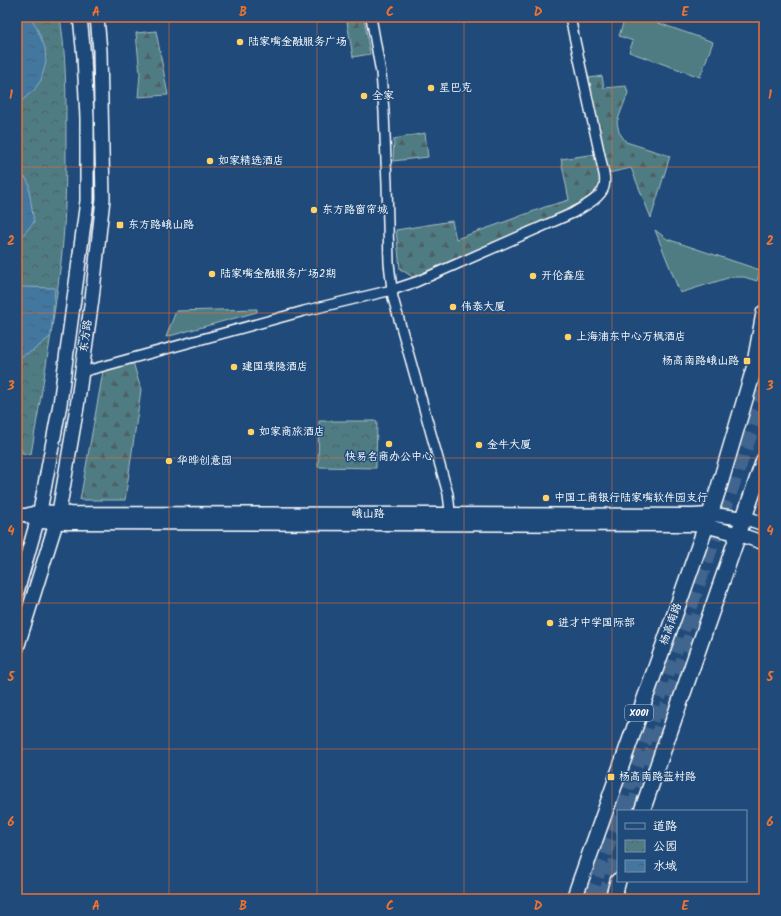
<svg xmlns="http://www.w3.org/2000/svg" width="781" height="916" font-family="Kalam,'LXGW WenKai TC',sans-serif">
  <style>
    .grass { fill: #507b83; stroke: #a8bdc1 }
    .forest { fill: url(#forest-firs); stroke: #a8bdc1 }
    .park { fill: url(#park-crowns); stroke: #a8bdc1 }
    .water { fill: url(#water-ripples); stroke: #8eadc6 }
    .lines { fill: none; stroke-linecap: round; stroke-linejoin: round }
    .trunk-tunnel { stroke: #41658e; stroke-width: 16; stroke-dasharray: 16 8; stroke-linecap: butt }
    .minor-casing { stroke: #fff; stroke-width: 12 }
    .tertiary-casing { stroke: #fff; stroke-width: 15 }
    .secondary-casing { stroke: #fff; stroke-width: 16 }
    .primary-casing { stroke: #fff; stroke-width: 18 }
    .trunk-casing { stroke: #fff; stroke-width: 19 }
    .minor { stroke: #1f4a7a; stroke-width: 9 }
    .tertiary { stroke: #1f4a7a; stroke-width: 12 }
    .secondary { stroke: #1f4a7a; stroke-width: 13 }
    .primary { stroke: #1f4a7a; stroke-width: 15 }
    .trunk { stroke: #1f4a7a; stroke-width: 16 }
    .grid { fill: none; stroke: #eb7230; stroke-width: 1; stroke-opacity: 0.55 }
    .poi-dot { fill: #ffd166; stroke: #1f4a7a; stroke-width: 1.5 }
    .labels { text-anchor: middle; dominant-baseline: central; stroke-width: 3; stroke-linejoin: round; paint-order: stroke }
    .shield { fill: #1f4a7a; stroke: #bcc9d7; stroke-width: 1 }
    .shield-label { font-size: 10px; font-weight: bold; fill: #fff }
    .poi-label { font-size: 11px; fill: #fff; stroke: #1f4a7a; text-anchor: start }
    .street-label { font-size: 11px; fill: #fff; stroke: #1f4a7a }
    .neatline { fill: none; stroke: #eb7230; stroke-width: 1.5 }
    .grid-label { font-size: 13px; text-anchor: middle; font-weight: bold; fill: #eb7230 }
  </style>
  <defs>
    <pattern id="forest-firs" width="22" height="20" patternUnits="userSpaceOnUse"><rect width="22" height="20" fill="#507b83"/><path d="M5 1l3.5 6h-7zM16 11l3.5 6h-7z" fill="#4e6165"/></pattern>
    <pattern id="park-crowns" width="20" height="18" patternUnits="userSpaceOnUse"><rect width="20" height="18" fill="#507b83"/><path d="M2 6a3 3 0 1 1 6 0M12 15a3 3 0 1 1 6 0" fill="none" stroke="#4e6165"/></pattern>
    <pattern id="water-ripples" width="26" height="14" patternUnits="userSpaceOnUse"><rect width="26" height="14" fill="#4377a0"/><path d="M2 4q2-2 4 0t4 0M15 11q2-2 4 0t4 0" fill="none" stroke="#485f72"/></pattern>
  </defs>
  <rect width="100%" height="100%" fill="#1f4a7a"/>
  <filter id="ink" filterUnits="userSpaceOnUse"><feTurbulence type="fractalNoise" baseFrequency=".025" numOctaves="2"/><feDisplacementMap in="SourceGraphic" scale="8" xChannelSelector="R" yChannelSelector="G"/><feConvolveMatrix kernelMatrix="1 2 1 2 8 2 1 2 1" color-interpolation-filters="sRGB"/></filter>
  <g filter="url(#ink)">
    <g class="grass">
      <polygon points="625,17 641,17 713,42 700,77 629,52 633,41 619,36"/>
      <polygon points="655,230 667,239 760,270 757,281 744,277 731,277 680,293"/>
      <polygon points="257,309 257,312 166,337 176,311"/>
    </g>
    <g class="forest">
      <polygon points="364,18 370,54 353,57 347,22"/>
      <polygon points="156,31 168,95 138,97 140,74 136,33"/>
      <polygon points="602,76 604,88 626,86 628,93 617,122 619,132 626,142 670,156 651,218 631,168 604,174 583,79"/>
      <polygon points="425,133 428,157 393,161 394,139"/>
      <polygon points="596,154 601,182 593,196 559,214 413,277 400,269 396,230 452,221 456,239 499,224 545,207 569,200 561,159"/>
      <polygon points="132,358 141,390 125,500 80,500 104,366"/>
    </g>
    <g class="park">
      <path d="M17,17H60C66,54 66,92 66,129C66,173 66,218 61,262C53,327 42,391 31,454L22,453L17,435Z"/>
      <polygon points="319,421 377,421 376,468 318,467"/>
    </g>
    <g class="water">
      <polygon points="18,17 30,17 36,26 45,48 46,62 41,80 35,89 24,99 17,104"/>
      <polygon points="17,176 26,178 29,184 29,190 34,222 22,236 18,263 21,287 55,288 51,336 34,350 20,357 17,357"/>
    </g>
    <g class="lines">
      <g class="trunk-tunnel">
        <polyline points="619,811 764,392"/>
        <polyline points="633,811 699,615"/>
        <polyline points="588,899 618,814"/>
        <polyline points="605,899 618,857"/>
      </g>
      <g class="minor-casing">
        <g id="minor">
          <polyline points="371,17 381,73 384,112 387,184 389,263 393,298 448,494 451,519"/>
          <path d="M82,372L304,311L392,290L416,282L573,213C583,207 601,198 604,187C605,182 605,178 604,174L574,36L570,17"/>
        </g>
      </g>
      <g class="tertiary-casing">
        <g id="tertiary">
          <polyline points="17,515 26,515 40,511 70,513 451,514 693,515 709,514"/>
          <polyline points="29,517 37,522 67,523 690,525 706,526"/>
        </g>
      </g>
      <g class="secondary-casing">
        <g id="secondary">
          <polyline points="709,514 749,519 764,524"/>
          <polyline points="706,526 738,534 764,543"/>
          <polyline points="17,592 40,511 60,404 87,201 87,118 84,57 80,17"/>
          <polyline points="17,648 56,523 59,512 77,407 92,299 103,199 100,51 97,17"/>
        </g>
      </g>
      <g class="primary-casing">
        <g id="primary">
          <polyline points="756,357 764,313"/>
          <polyline points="642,811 764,460"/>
          <polyline points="574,899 706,526 719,487 756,362 762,351"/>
          <polyline points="613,899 618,881"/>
        </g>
      </g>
      <g class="trunk-casing">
        <polyline id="trunk" points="756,362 764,343"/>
      </g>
      <use href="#minor" class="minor"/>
      <use href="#tertiary" class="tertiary"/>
      <use href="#secondary" class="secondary"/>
      <use href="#primary" class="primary"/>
      <use href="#trunk" class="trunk"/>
    </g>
  </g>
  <path class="grid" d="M169,17V899M317,17V899M464,17V899M612,17V899M17,167H764M17,313H764M17,458H764M17,603H764M17,749H764"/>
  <g class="poi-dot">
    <circle cx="240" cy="42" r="4"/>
    <circle cx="431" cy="88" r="4"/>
    <circle cx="364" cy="96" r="4"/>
    <circle cx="210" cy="161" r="4"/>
    <circle cx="314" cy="210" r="4"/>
    <rect x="116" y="221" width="8" height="8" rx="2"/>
    <circle cx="212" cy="274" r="4"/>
    <circle cx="533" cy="276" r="4"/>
    <circle cx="453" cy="307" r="4"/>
    <circle cx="568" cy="337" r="4"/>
    <rect x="743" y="357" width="8" height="8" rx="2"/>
    <circle cx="234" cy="367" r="4"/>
    <circle cx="251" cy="432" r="4"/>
    <circle cx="389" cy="444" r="4"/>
    <circle cx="479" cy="445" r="4"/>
    <circle cx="169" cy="461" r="4"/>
    <circle cx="546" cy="498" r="4"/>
    <circle cx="550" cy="623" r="4"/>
    <rect x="607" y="773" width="8" height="8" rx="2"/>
  </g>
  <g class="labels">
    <rect class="shield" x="625" y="705" width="28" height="16" rx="3"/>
    <g class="shield-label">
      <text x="639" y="713">X001</text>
    </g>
    <g class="poi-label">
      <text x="248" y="42">陆家嘴金融服务广场</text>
      <text x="439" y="88">星巴克</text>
      <text x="372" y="96">全家</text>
      <text x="218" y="161">如家精选酒店</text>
      <text x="322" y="210">东方路窗帘城</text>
      <text x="128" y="225">东方路峨山路</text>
      <text x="220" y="274">陆家嘴金融服务广场2期</text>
      <text x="541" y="276">开伦鑫座</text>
      <text x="461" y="307">伟泰大厦</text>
      <text x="576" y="337">上海浦东中心万枫酒店</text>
      <text x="739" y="361" text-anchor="end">杨高南路峨山路</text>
      <text x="242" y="367">建国璞隐酒店</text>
      <text x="259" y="432">如家商旅酒店</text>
      <text x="487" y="445">金牛大厦</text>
      <text x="389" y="457" text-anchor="middle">快易名商办公中心</text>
      <text x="177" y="461">华晔创意园</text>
      <text x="554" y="498">中国工商银行陆家嘴软件园支行</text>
      <text x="558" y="623">进才中学国际部</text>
      <text x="619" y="777">杨高南路蓝村路</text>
    </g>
    <g class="street-label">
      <text transform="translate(86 336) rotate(-82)">东方路</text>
      <text x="368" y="514">峨山路</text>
      <text transform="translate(671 624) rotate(-70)">杨高南路</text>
    </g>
  </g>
  <rect width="781" height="916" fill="none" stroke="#1f4a7a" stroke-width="44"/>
  <rect x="617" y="810" width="130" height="72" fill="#1f4a7a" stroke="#7992af"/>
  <rect x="625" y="823" width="20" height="6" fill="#1f4a7a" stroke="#7992af"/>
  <text x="653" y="830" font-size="12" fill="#ffffff">道路</text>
  <rect x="625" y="840" width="20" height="12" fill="url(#park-crowns)" stroke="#7992af"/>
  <text x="653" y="850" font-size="12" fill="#ffffff">公园</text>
  <rect x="625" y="860" width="20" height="12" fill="url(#water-ripples)" stroke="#7992af"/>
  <text x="653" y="870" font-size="12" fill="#ffffff">水域</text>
  <rect x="22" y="22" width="737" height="872" class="neatline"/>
  <g class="grid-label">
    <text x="96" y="16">A</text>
    <text x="243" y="16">B</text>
    <text x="390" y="16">C</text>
    <text x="538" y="16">D</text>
    <text x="685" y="16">E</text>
    <text x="11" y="99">1</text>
    <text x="770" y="99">1</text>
    <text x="11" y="245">2</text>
    <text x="770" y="245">2</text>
    <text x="11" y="390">3</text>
    <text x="770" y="390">3</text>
    <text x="11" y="535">4</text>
    <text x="770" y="535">4</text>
    <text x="11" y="681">5</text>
    <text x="770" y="681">5</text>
    <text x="11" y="826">6</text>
    <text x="770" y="826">6</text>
    <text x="96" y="910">A</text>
    <text x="243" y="910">B</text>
    <text x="390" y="910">C</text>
    <text x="538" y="910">D</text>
    <text x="685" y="910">E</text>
  </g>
</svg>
